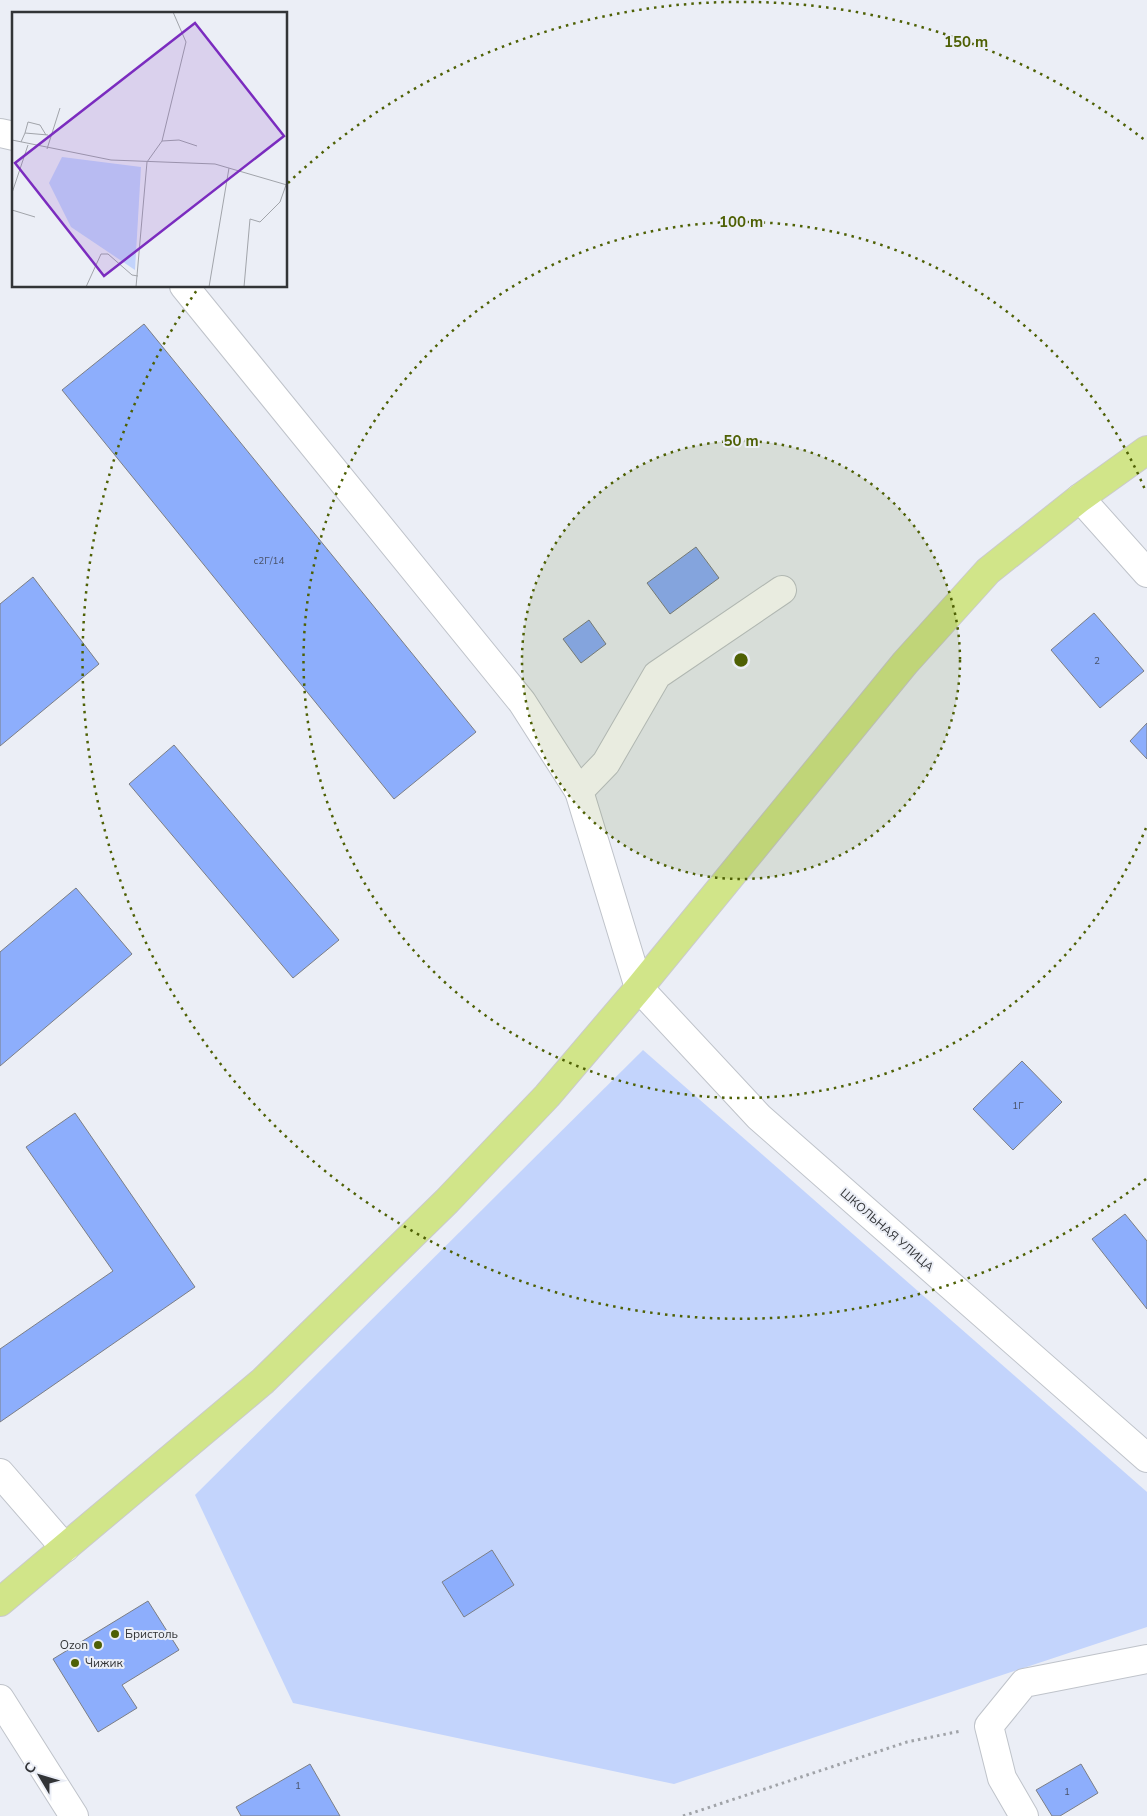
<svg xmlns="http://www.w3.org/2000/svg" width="1147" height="1816" font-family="'Nunito Sans',sans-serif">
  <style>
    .green { fill: #c3d4fc }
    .building { fill: #8daefc; stroke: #7b7e85 }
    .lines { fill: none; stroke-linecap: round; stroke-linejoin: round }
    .minor-casing { stroke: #bfc3ca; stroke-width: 30 }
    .major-casing { stroke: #cacacb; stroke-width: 30 }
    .path { stroke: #a0a3a8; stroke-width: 3; stroke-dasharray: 2.5 4; stroke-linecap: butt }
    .minor { stroke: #fff; stroke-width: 28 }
    .major { stroke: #d1e589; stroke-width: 28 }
    .ring { fill: none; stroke: #4e6004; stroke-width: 2.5; stroke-dasharray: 2.5 5 }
    .poi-dot { fill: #4e6004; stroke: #ebeef6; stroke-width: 2 }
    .labels { text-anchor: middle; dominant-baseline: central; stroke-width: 4; stroke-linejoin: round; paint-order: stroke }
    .number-label { font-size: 10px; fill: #495268 }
    .street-label { font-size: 12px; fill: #323437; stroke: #ebeef6 }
    .poi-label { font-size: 12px; fill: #323437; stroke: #ebeef6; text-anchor: start }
    .inset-road { fill: none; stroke: #a1a4aa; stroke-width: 1 }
    .view { fill: #7b2cbf; fill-opacity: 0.15; stroke: #7b2cbf; stroke-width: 2.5 }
    .inset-edge { fill: none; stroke: #323437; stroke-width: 2.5 }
    .centre { fill: #4e6004; stroke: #ebeef6; stroke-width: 2.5 }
    .ring-label { font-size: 15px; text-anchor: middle; font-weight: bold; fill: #4e6004; stroke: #ebeef6; stroke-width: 4; stroke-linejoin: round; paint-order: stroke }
  </style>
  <rect width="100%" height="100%" fill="#ebeef6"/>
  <polygon class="green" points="643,1050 1147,1492 1147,1627 674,1784 293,1703 195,1495"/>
  <g class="building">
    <polygon points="144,324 476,732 394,799 62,390"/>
    <polygon points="696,547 719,578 670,614 647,583"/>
    <polygon points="33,577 99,664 0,746 0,604"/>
    <polygon points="1094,613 1144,671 1100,708 1051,650"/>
    <polygon points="589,620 606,644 581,663 563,639"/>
    <polygon points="1147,723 1147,759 1130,741"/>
    <polygon points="174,745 339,940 293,978 129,784"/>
    <polygon points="76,888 132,954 0,1066 0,952"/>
    <polygon points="1022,1061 1062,1102 1013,1150 973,1109"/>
    <polygon points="75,1113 195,1287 0,1422 0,1349 113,1271 26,1147"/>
    <polygon points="1125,1214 1147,1241 1147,1309 1092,1239"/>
    <polygon points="492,1550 514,1585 464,1617 442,1582"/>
    <polygon points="148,1601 179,1650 122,1685 137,1708 98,1732 53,1659"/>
    <polygon points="310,1764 340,1816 241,1816 236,1807"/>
    <polygon points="1081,1764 1098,1793 1060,1816 1052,1816 1036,1790"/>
  </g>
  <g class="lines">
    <g class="minor-casing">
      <g id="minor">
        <polyline points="0,133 14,136"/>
        <polyline points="184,286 522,702 579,791"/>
        <polyline points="1080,498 1147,573"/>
        <polyline points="782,590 657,675 606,763 579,791 639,988 759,1117 1147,1458"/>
        <polyline points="0,1473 65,1548"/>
        <polyline points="0,1699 74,1816"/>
        <polyline points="1024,1816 1002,1778 989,1726 1024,1683 1147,1659"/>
      </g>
    </g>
    <g class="major-casing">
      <polyline id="major" points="0,1602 263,1381 447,1201 547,1096 639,988 905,663 988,571 1080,498 1147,450"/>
    </g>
    <polyline class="path" points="683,1816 907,1742 961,1731"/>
    <use href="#minor" class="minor"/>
    <use href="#major" class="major"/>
  </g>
  <circle cx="741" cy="660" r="219" fill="#4e6004" fill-opacity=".12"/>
  <g class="ring">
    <circle cx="741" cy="660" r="219"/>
    <path d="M1146 828A438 438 0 1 1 1146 492"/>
    <path d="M1146 1179A658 658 0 0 1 199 287M288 183A658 658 0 0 1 1146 141"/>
  </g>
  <g class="poi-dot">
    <circle cx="115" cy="1634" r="5"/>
    <circle cx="98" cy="1645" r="5"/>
    <circle cx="75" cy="1663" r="5"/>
  </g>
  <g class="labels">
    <g class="number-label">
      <text x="269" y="561">с2Г/14</text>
      <text x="1097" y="661">2</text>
      <text x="1018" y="1106">1Г</text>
      <text x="298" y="1786">1</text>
      <text x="1067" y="1792">1</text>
    </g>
    <g class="street-label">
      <text transform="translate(887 1230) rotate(41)">ШКОЛЬНАЯ УЛИЦА</text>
    </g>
    <g class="poi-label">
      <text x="125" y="1634">Бристоль</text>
      <text x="88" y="1645" text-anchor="end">Ozon</text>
      <text x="85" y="1663">Чижик</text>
    </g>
  </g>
  <g transform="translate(12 12)">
    <rect width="275" height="275" fill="#ebeef6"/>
    <path d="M50,145L129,155L123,258L59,215L37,171Z" fill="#c3d4fc"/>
    <path class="inset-road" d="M13,121L16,110L28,113L34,123M0,128L99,148L203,152L275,173M150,129L174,30L161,0M9,130L13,121L36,123M35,137L48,96M0,181L16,133M0,198L23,205M74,275L89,242H96L120,263L126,264M124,275L135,150L150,129L167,128L185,134M197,275L217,156M232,275L238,207L248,210L268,190L274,173"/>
    <path class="view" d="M183,11L272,124L92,264L3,151Z"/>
    <rect width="275" height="275" class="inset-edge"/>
  </g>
  <circle cx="741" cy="660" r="8" class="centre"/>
  <g class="ring-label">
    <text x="966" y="47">150 m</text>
    <text x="741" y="227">100 m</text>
    <text x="741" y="446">50 m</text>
  </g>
  <g transform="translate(40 1776) rotate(308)" stroke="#ebeef6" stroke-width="4" paint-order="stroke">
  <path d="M0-4L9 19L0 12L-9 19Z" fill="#323437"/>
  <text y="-8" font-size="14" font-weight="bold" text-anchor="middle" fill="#323437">С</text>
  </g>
</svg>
